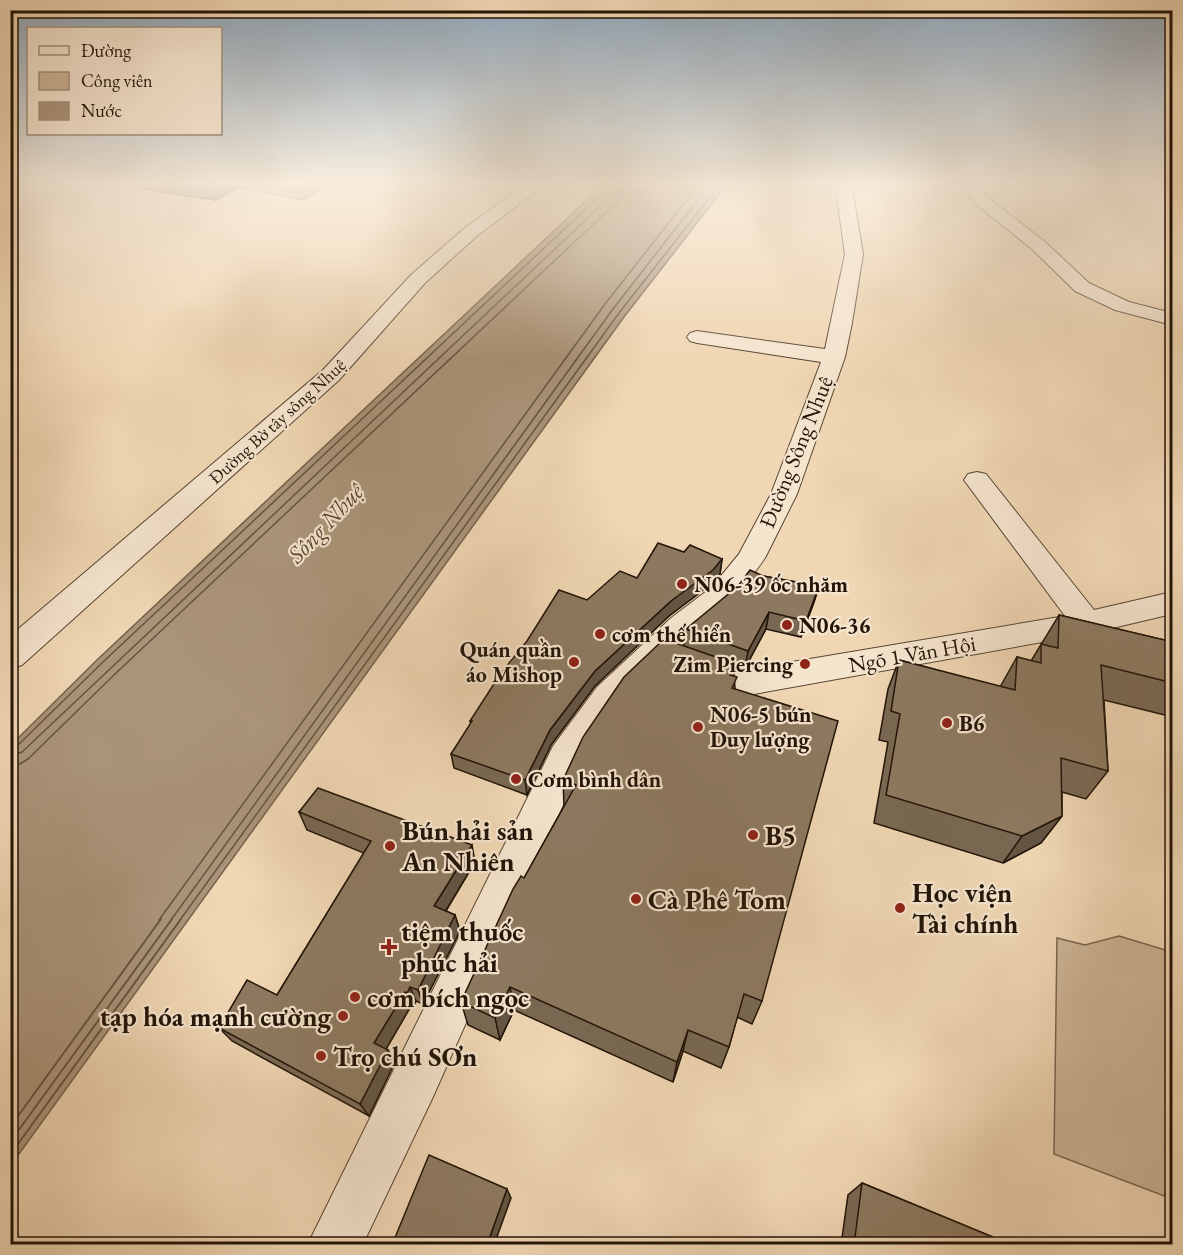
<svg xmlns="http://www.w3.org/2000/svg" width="1183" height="1255" font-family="'EB Garamond',serif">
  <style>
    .green { fill: #cdb596; stroke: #78644e; stroke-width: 1.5 }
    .water { fill: #aa9479; stroke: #74614b; stroke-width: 1.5 }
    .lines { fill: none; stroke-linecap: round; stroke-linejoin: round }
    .shore-far1 { stroke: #665440; stroke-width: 1.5 }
    .shore { stroke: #665440; stroke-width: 2 }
    .minor-casing { stroke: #564432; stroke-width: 2 }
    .tertiary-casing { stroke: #564432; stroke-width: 2 }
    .minor { fill: #f5e4ce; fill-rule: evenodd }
    .tertiary { fill: #f5e4ce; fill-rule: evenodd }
    .wall { fill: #796853; stroke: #221407; stroke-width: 1.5 }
    .shaded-wall { fill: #635543; stroke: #221407; stroke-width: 1.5 }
    .building { fill: #8d7960; stroke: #221407; stroke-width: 1.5 }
    .poi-dot { fill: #8f2418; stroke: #f5e4ce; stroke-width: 2 }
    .labels { text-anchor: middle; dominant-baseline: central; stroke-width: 4.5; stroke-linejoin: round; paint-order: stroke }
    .far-street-label { font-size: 18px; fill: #221407; stroke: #f5e4ce }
    .street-label { font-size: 22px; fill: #221407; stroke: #f5e4ce }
    .poi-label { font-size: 22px; font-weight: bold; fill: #221407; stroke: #f5e4ce; text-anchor: start }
    .water-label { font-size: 24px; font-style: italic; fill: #584735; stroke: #f5e4ce }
    .near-poi-label { font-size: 27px; font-weight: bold; fill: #221407; stroke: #f5e4ce; text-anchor: start }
  </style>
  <rect width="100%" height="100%" fill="#f0d6b3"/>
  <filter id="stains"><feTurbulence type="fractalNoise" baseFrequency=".00333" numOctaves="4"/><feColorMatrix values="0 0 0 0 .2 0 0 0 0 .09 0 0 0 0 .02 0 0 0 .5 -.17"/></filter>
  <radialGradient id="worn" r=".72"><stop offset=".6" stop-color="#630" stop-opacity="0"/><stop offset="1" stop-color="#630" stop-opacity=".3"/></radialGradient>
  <polygon class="green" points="1119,936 1172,952 1172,1199 1054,1154 1057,938 1085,945"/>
  <g class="water">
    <polygon points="214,183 333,183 303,200"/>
    <polygon points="605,183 728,183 624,317 11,1165 11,745 99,658"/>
  </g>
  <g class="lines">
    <g class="shore-far1">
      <polyline points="249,184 301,194 321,183"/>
      <polyline points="10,748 17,746 103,662 606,190 608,183"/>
      <polyline points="10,756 22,752 611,196 616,183"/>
      <polyline points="10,765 20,764 28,759 115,674 617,202 623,193 625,183"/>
      <polyline points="159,920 605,304 700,183"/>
      <polyline points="171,920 613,309 711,183"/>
      <polyline points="180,920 619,313 721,183"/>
    </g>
    <g class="shore">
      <polyline points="10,1127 161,919"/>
      <polyline points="10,1142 172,919"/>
      <polyline points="10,1155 181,919"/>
    </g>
    <g class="minor-casing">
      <g id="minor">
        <polygon points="835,183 851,183 863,254 852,323 845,357 797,494 765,558 734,601 693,634 621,705 581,765 432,1099 363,1244 308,1244 553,746 597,687 671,618 712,587 739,554 771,494 821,362 697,343 690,341 687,337 690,333 697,331 825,349 845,254"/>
        <polygon points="960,183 975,183 988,198 1044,241 1089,283 1129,302 1172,313 1172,325 1115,310 1075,291 1032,249 976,204"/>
        <polygon points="977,472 986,474 1094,610 1172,592 1172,614 1087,634 743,696 683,675 679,666 683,657 695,654 744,670 1065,616 964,480 968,474"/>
      </g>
    </g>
    <g class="tertiary-casing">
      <polygon id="tertiary" points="528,183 547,183 478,235 425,283 339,380 22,665 10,669 10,636 323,370 411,275 466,227"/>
    </g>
    <use href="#minor" class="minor"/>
    <use href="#tertiary" class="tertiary"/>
  </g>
  <g class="wall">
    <polygon points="142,183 247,183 215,200 144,189"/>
    <polygon points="684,552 722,559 720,574 710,585 669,616 595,686 551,745 527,795 454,768 451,754 471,724 470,721 587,600 637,578"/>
    <polygon points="763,576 819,586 814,602 801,637 766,629 745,668 736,665 734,676 762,1001 752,1024 737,1017 729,1047 721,1068 683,1051 673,1082 514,1010 500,1040 468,1025 461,1002 524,878 564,806 563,780 684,646 686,629"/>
    <polygon points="1059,615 1173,642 1173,717 1104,700 1108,771 1086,799 1062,792 1062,816 1041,843 1003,863 874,823 888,742 879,740 888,689 899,660 1000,687 1017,657 1031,661"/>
    <polygon points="299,812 475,862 446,911 455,915 460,931 423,1004 416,1001 413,1007 411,1006 386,1049 388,1050 395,1062 369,1116 232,1041 219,1028 277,995 364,853 307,830"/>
    <polygon points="862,1183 1012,1245 841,1245 848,1195"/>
  </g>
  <g class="shaded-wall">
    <polygon points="226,183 247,183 215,200 212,190"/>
    <polygon points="722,559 720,574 710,585 669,616 595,686 551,745 527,795 525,780 550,730 595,671 671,601"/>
    <polygon points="819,586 814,602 801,637 806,621"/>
    <polygon points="769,612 766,629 745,668 748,651"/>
    <polygon points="736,664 731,694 730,675"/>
    <polygon points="1062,816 1041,843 1003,863 1022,836"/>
    <polygon points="472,845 475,862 439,922 434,906"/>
    <polygon points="455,915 460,931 423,1004 418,990"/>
    <polygon points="410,987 416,1001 413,1007 407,993"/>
    <polygon points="510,987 514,1010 500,1040 495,1018"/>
    <polygon points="405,992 411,1006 382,1056 374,1043"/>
    <polygon points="688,1030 683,1051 673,1082 677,1062"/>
    <polygon points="388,1050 395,1062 369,1116 360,1104"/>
    <polygon points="507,1189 511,1198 494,1245 487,1245"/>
  </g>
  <g class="building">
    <polygon points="168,183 226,183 212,190"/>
    <polygon points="658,543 684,552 690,545 722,559 713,570 671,601 595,671 550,730 525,780 451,754 472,721 470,721 501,673 527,641 559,590 587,600 620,571 637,578"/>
    <polygon points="750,570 763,576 819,586 806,621 769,612 748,651 686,629 738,586"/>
    <polygon points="1059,615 1173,642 1173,683 1101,665 1108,771 1061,758 1062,816 1022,836 886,795 900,714 891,711 899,660 1015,690 1017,657 1041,663 1041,644 1058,648"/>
    <polygon points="664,639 736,664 730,675 737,677 732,688 838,721 762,1001 744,994 729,1047 688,1030 677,1062 510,987 495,1018 461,1002 513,889 521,876 524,878 576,785 563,780 583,737 624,677"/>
    <polygon points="318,788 472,845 434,906 455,915 418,990 410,987 407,993 405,992 374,1043 388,1050 360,1104 219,1028 247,980 277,995 371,841 299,812"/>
    <polygon points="429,1155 507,1189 487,1245 392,1245"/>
    <polygon points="862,1183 1012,1245 854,1245"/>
  </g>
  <linearGradient id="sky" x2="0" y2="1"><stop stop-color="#8fa7bc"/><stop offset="0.51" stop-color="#f8eddd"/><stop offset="1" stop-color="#f8eddd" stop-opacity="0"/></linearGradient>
  <rect width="1183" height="359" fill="url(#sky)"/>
  <g class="poi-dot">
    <circle cx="682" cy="584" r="6"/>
    <circle cx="787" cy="625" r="6"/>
    <circle cx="600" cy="634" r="6"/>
    <circle cx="574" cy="662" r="6"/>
    <circle cx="805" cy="664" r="6"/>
    <circle cx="947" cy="723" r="6"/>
    <circle cx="698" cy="727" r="6"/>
    <circle cx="516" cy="779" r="6"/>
    <circle cx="753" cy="835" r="6"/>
    <circle cx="390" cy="846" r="6"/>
    <circle cx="636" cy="899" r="6"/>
    <circle cx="900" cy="908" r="6"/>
    <path d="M386 938h6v6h6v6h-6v6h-6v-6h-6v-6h6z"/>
    <circle cx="355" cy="997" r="6"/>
    <circle cx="343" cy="1016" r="6"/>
    <circle cx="321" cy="1056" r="6"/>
  </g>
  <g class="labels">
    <g class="far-street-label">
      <text transform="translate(277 421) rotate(-42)">Đường Bờ tây sông Nhuệ</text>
    </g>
    <g class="street-label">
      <text transform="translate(796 452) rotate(-68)">Đường Sông Nhuệ</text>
      <text transform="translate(912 654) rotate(-10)">Ngõ 1 Văn Hội</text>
    </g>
    <g class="poi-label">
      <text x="694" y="584">N06-39 ốc nhăm</text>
      <text x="799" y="625">N06-36</text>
      <text x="612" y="634">cơm thế hiển</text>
      <text x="562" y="649" text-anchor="end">Quán quần<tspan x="562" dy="25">áo Mishop</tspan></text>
      <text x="793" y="664" text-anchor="end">Zim Piercing</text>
      <text x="710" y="714">N06-5 bún<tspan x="710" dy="25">Duy lượng</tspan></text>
      <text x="959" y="723">B6</text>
      <text x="528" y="779">Cơm bình dân</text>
    </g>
    <g class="water-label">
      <text transform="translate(325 523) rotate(-47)">Sông Nhuệ</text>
    </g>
    <g class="near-poi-label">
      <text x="402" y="830">Bún hải sản<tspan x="402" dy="31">An Nhiên</tspan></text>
      <text x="765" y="835">B5</text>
      <text x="912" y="892">Học viện<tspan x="912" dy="31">Tài chính</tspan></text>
      <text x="648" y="899">Cà Phê Tom</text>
      <text x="401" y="931">tiệm thuốc<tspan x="401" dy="31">phúc hải</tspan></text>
      <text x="367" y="997">cơm bích ngọc</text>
      <text x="331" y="1016" text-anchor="end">tạp hóa mạnh cường</text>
      <text x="333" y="1056">Trọ chú SƠn</text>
    </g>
  </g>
  <rect width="1183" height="1255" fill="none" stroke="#f0d6b3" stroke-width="36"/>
  <rect x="12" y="12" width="1159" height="1231" fill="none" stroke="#221407" stroke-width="3"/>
  <rect x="18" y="18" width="1147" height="1219" fill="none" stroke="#221407" stroke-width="1.5"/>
  <rect x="27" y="27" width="195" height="108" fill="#f5e4ce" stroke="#a1917e" stroke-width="1.5"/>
  <rect x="39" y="46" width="30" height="9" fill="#f5e4ce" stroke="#a1917e" stroke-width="1.5"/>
  <text x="81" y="57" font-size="18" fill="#221407">Đường</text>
  <rect x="39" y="72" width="30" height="18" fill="#cdb596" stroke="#a1917e" stroke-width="1.5"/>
  <text x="81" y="87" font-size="18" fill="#221407">Công viên</text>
  <rect x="39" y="102" width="30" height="18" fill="#aa9479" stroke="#a1917e" stroke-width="1.5"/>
  <text x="81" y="117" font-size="18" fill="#221407">Nước</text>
  <rect width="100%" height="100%" filter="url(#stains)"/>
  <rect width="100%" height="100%" fill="url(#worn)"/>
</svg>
